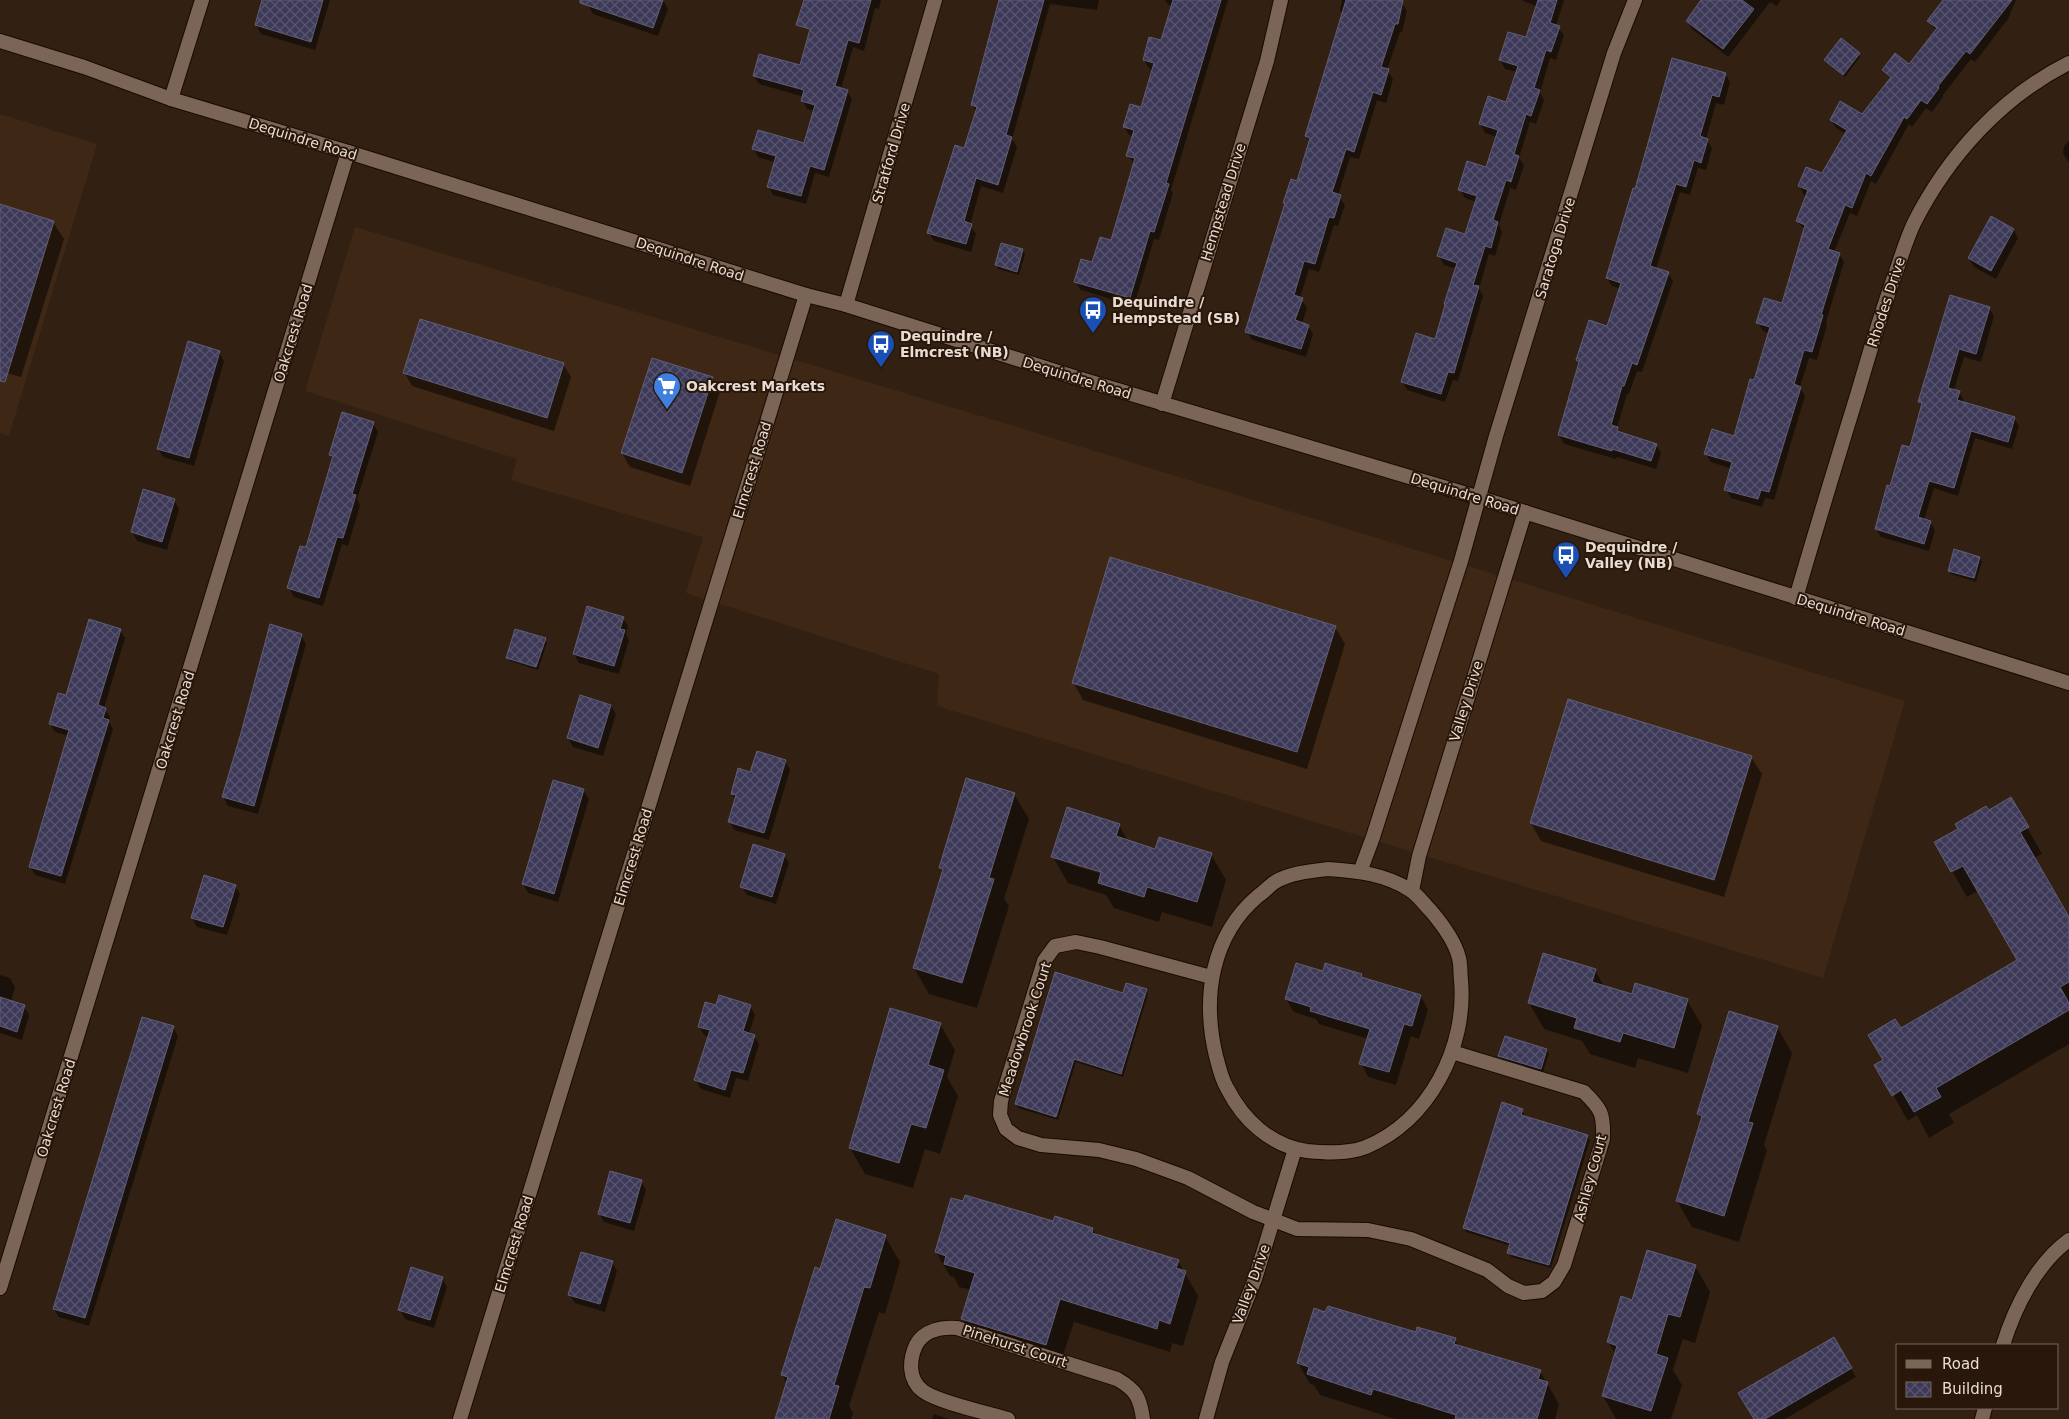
<svg xmlns="http://www.w3.org/2000/svg" width="2069" height="1419" font-family="'DejaVu Sans',sans-serif">
  <style>
    .built { fill: #3e2715 }
    .shadow { fill: #0007; fill-rule: evenodd }
    .building { fill: url(#building-cross-hatch); stroke: #605e75 }
    .lines { fill: none; stroke-linecap: round; stroke-linejoin: round }
    .minor-casing { stroke: #1a0a01; stroke-width: 16 }
    .secondary-casing { stroke: #1a0a01; stroke-width: 16 }
    .minor { stroke: #7a6556; stroke-width: 14 }
    .secondary { stroke: #7a6556; stroke-width: 14 }
    .labels { text-anchor: middle; dominant-baseline: central; stroke-width: 4; stroke-linejoin: round; paint-order: stroke }
    .street-label { font-size: 14px; fill: #e8dcd3; stroke: #28170a }
    .poi-label { font-size: 14px; font-weight: bold; fill: #e8dcd3; stroke: #28170a; text-anchor: start }
  </style>
  <defs>
    <pattern id="building-cross-hatch" width="8" height="8" patternUnits="userSpaceOnUse" patternTransform="scale(1.25)"><rect width="8" height="8" fill="#3d3958"/><path d="M0 0l8 8M0 8l8-8" fill="none" stroke="#59556f"/></pattern>
  </defs>
  <rect width="100%" height="100%" fill="#322113"/>
  <g class="built">
    <polygon points="0,114 97,144 9,436 0,433"/>
    <polygon points="355,227 1017,427 1905,701 1823,978 937,706 939,674 686,593 703,537 511,480 517,459 305,391"/>
  </g>
  <g class="shadow">
    <polygon points="264,0 330,0 315,50 261,34 256,25"/>
    <polygon points="589,0 663,0 668,9 658,36 593,14 588,5"/>
    <polygon points="844,0 881,0 879,9 875,8 864,51 853,47 841,89 847,91 852,99 829,177 815,173 806,204 773,195 768,186 775,162 758,157 754,149 805,145 814,111 807,109 803,101 804,97 759,84 754,76 801,67"/>
    <polygon points="1001,0 1099,0 1097,10 1050,4 1012,139 1017,147 1003,193 981,186 970,225 976,234 971,252 934,241 929,233 965,150 976,112 972,105"/>
    <polygon points="1165,0 1228,0 1171,190 1173,193 1159,240 1154,239 1134,306 1081,290 1076,282 1112,242 1135,165 1128,155 1133,136 1129,135 1124,127 1142,109 1153,70 1149,68 1144,60 1162,42 1172,6 1168,5"/>
    <polygon points="1342,0 1395,0 1402,3 1407,11 1402,32 1400,32 1387,70 1393,79 1386,103 1377,100 1359,159 1350,157 1338,196 1345,205 1338,226 1334,225 1319,272 1309,269 1300,298 1307,308 1302,324 1308,326 1313,334 1306,357 1252,340 1247,332 1286,205 1285,203 1298,183 1310,143 1306,136 1343,15 1340,10"/>
    <polygon points="1521,0 1564,0 1556,26 1564,35 1556,60 1550,58 1540,93 1544,100 1536,124 1530,122 1519,158 1524,165 1516,190 1510,188 1499,225 1502,232 1495,256 1489,254 1479,289 1483,296 1458,381 1453,380 1445,402 1407,390 1402,381 1435,340 1457,269 1444,265 1439,256 1466,235 1476,202 1465,198 1460,190 1487,169 1497,137 1485,133 1480,124 1507,103 1517,72 1505,69 1500,60 1527,39 1538,7"/>
    <polygon points="1703,0 1781,0 1777,6 1770,2 1728,57 1692,29 1687,21"/>
    <polygon points="1970,0 2016,0 2008,19 1975,62 1971,59 1943,95 1943,97 1932,112 1926,108 1912,127 1909,124 1876,184 1871,181 1857,216 1850,213 1834,252 1839,254 1844,262 1826,322 1827,325 1817,360 1809,358 1800,387 1805,396 1774,500 1765,498 1762,507 1731,498 1726,489 1732,469 1711,462 1706,454 1734,437 1769,333 1763,331 1758,323 1782,304 1805,230 1797,221 1807,196 1804,195 1799,186 1823,175 1846,134 1836,128 1831,120 1862,116 1891,79 1888,73 1909,66 1936,31 1929,21"/>
    <polygon points="1858,53 1860,57 1845,77 1825,60"/>
    <polygon points="1725,74 1730,82 1724,105 1716,103 1706,139 1712,148 1706,170 1698,168 1690,195 1680,192 1656,269 1668,273 1673,281 1642,372 1637,371 1629,394 1627,394 1617,428 1620,433 1656,445 1661,453 1656,469 1617,457 1616,459 1564,444 1559,435 1580,365 1577,360 1608,327 1621,289 1612,286 1607,278 1635,190"/>
    <polygon points="2069,141 2069,163 2063,153 2064,146"/>
    <polygon points="0,205 53,222 64,239 21,377 0,371"/>
    <polygon points="2014,230 2018,238 1996,279 1974,267 1969,258"/>
    <polygon points="1022,250 1025,254 1019,275 998,269 996,265"/>
    <polygon points="1989,308 1994,316 1981,362 1964,357 1954,390 1959,392 1964,400 1963,403 2014,418 2019,426 2012,449 1975,438 1958,496 1934,488 1924,520 1930,522 1935,530 1929,551 1881,537 1876,529 1891,487 1910,449 1923,408 1919,402"/>
    <polygon points="219,352 224,361 194,466 163,457 158,449"/>
    <polygon points="563,364 571,377 554,431 412,386 405,373"/>
    <polygon points="712,378 720,391 690,486 630,467 622,453"/>
    <polygon points="373,423 378,432 357,499 360,505 348,546 342,544 323,606 294,597 289,588 307,549 333,460 331,455"/>
    <polygon points="174,500 179,509 167,550 137,541 132,532"/>
    <polygon points="1980,558 1982,562 1976,582 1951,574 1949,571"/>
    <polygon points="623,618 628,626 626,634 629,640 619,674 579,663 574,654"/>
    <polygon points="1335,627 1345,644 1307,769 1083,700 1073,682"/>
    <polygon points="120,630 125,638 104,708 110,717 109,722 113,729 65,884 35,875 30,866 69,736 55,732 50,724 67,697"/>
    <polygon points="301,635 306,644 258,814 228,806 223,797"/>
    <polygon points="545,639 547,643 538,670 510,661 507,657"/>
    <polygon points="611,706 616,714 603,756 573,747 568,738"/>
    <polygon points="1751,757 1762,774 1724,897 1541,841 1531,823"/>
    <polygon points="785,761 790,770 769,840 734,830 729,821 736,800 732,794 751,774"/>
    <polygon points="584,791 589,799 558,902 528,893 523,884"/>
    <polygon points="1014,794 1029,819 1004,899 1009,906 977,1008 929,994 914,968 943,873 940,868"/>
    <polygon points="2011,799 2042,854 2034,858 2069,919 2069,1044 1949,1114 1954,1123 1929,1138 1917,1115 1908,1121 1876,1065 1885,1060 1901,1030 2019,960 1978,891 1967,897 1936,843"/>
    <path d="M1119,825L1128,842L1156,850L1211,854L1226,880L1212,927L1162,912L1159,922L1114,908L1106,895L1068,883L1053,857ZM1072,862L1107,873L1106,875L1072,865Z"/>
    <polygon points="784,855 789,863 776,904 747,895 742,887"/>
    <polygon points="235,886 240,894 227,935 197,927 192,918"/>
    <polygon points="1595,970 1605,988 1633,996 1687,1000 1702,1026 1688,1073 1638,1058 1635,1068 1590,1054 1582,1041 1544,1029 1529,1003"/>
    <polygon points="1324,972 1361,975 1363,979 1421,996 1428,1010 1419,1039 1411,1036 1396,1085 1368,1077 1361,1063 1368,1039 1319,1024 1316,1019 1294,1012 1286,999"/>
    <polygon points="0,975 10,978 15,987 11,1002 24,1006 29,1015 22,1040 0,1033 0,1035"/>
    <polygon points="1146,990 1148,994 1123,1077 1076,1062 1058,1120 1018,1108 1016,1104 1123,995"/>
    <polygon points="717,1006 750,1006 755,1015 749,1034 754,1036 759,1044 748,1081 736,1078 730,1098 701,1089 696,1080 709,1037 704,1035 699,1027"/>
    <polygon points="940,1024 955,1050 947,1077 958,1096 940,1154 925,1149 913,1188 865,1174 850,1148"/>
    <polygon points="173,1027 178,1036 89,1326 59,1317 54,1309"/>
    <polygon points="1777,1027 1792,1053 1764,1145 1767,1150 1739,1242 1692,1227 1677,1201 1702,1120 1698,1114"/>
    <polygon points="1547,1050 1549,1054 1543,1072 1502,1059 1500,1056"/>
    <polygon points="1522,1110 1524,1114 1523,1117 1587,1136 1590,1140 1551,1268 1511,1257 1509,1253 1511,1246 1466,1232 1464,1228"/>
    <polygon points="641,1181 646,1190 634,1231 604,1222 599,1214"/>
    <polygon points="1093,1229 1097,1236 1178,1261 1198,1296 1183,1346 1172,1343 1170,1352 1074,1322 1059,1368 976,1342 963,1319 971,1290 959,1287 954,1277 950,1276 936,1252"/>
    <polygon points="885,1236 900,1262 885,1314 879,1312 849,1406 853,1413 851,1419 776,1419 787,1384 782,1375 821,1271"/>
    <polygon points="612,1262 617,1271 605,1312 575,1303 570,1295"/>
    <polygon points="1695,1266 1710,1292 1695,1343 1683,1339 1673,1370 1682,1385 1671,1419 1616,1419 1603,1396 1616,1355 1608,1342 1633,1301"/>
    <polygon points="442,1278 447,1287 434,1328 405,1319 400,1310"/>
    <polygon points="1416,1333 1455,1340 1459,1347 1540,1371 1559,1404 1555,1419 1395,1419 1320,1395 1314,1385 1310,1384 1298,1363"/>
    <polygon points="1834,1339 1856,1377 1785,1419 1755,1419"/>
    <polygon points="934,1414 949,1419 932,1419"/>
  </g>
  <g class="building">
    <polygon points="262,0 323,0 311,42 255,25"/>
    <polygon points="580,0 663,0 653,28 580,3"/>
    <polygon points="804,0 871,0 859,43 848,40 835,86 848,90 824,170 810,166 801,196 767,187 776,156 752,149 758,130 804,143 815,105 801,101 804,90 753,76 759,54 800,65 810,29 796,25"/>
    <polygon points="999,0 1044,0 1006,135 1012,137 998,185 976,178 964,221 972,224 966,244 927,233 955,145 964,148 977,107 971,105"/>
    <polygon points="1173,0 1221,0 1166,183 1169,184 1154,232 1150,231 1130,298 1074,282 1081,259 1092,262 1100,237 1111,240 1135,158 1126,156 1134,130 1123,127 1130,104 1141,107 1154,63 1143,60 1149,37 1161,40"/>
    <polygon points="1346,0 1403,0 1398,24 1395,24 1381,67 1389,69 1381,95 1373,92 1354,152 1346,149 1332,192 1341,195 1334,218 1329,217 1315,264 1304,261 1294,295 1303,298 1295,320 1309,325 1301,349 1245,332 1285,203 1283,203 1291,179 1297,181 1310,138 1305,136"/>
    <polygon points="1538,0 1557,0 1550,23 1560,26 1551,52 1546,50 1534,88 1540,90 1531,116 1526,114 1514,154 1519,156 1511,182 1506,180 1493,220 1498,222 1491,248 1485,246 1473,285 1479,286 1454,373 1448,372 1441,394 1401,382 1416,333 1435,339 1445,305 1444,304 1457,263 1437,256 1446,228 1465,234 1477,196 1458,190 1467,161 1486,167 1498,130 1479,124 1488,96 1506,102 1518,66 1499,60 1508,32 1526,37"/>
    <polygon points="1701,0 1742,0 1754,9 1723,49 1686,21"/>
    <polygon points="1943,0 2012,0 1970,54 1966,51 1938,86 1939,88 1927,104 1921,100 1907,119 1904,117 1871,176 1866,173 1852,208 1845,205 1828,249 1840,253 1821,315 1823,315 1812,352 1804,350 1794,384 1801,387 1769,492 1761,490 1758,499 1724,490 1732,462 1704,454 1712,429 1734,436 1750,379 1754,380 1770,327 1756,323 1764,298 1782,303 1805,225 1796,221 1808,190 1798,186 1806,167 1822,173 1847,130 1830,120 1840,101 1862,114 1891,77 1882,70 1895,53 1909,64 1937,28 1927,21"/>
    <polygon points="1841,38 1860,53 1843,75 1824,60"/>
    <polygon points="1672,58 1726,73 1719,97 1712,95 1700,136 1708,139 1701,163 1694,160 1686,187 1676,184 1650,266 1669,272 1637,365 1632,363 1624,386 1622,386 1611,425 1618,427 1617,431 1657,444 1651,461 1612,449 1612,451 1558,435 1579,362 1576,360 1589,320 1607,326 1621,283 1606,278 1633,188 1635,189"/>
    <polygon points="0,204 54,221 5,382 0,381"/>
    <polygon points="1991,216 2014,229 1991,271 1968,258"/>
    <polygon points="1001,243 1023,249 1017,272 995,265"/>
    <polygon points="1950,295 1990,307 1976,354 1959,349 1948,388 1960,391 1957,400 2015,417 2008,442 1971,431 1954,488 1929,481 1918,517 1931,521 1924,544 1875,529 1887,485 1890,486 1902,445 1910,447 1922,403 1918,402"/>
    <polygon points="420,319 564,363 547,418 403,373"/>
    <polygon points="188,341 220,351 189,458 157,449"/>
    <polygon points="652,358 713,377 682,473 621,453"/>
    <polygon points="342,412 374,422 352,494 356,495 343,538 337,537 319,598 287,588 300,546 306,547 333,456 329,455"/>
    <polygon points="143,489 175,499 162,542 131,532"/>
    <polygon points="1954,549 1980,557 1974,578 1948,571"/>
    <polygon points="1110,557 1336,626 1297,752 1072,683"/>
    <polygon points="587,606 624,617 620,629 625,630 614,666 573,654"/>
    <polygon points="89,619 121,629 98,705 106,708 103,718 109,720 61,876 29,867 69,730 49,724 58,693 66,695"/>
    <polygon points="270,624 302,634 254,806 222,797 241,733"/>
    <polygon points="515,629 546,638 536,667 506,658"/>
    <polygon points="580,695 611,705 598,748 567,738"/>
    <polygon points="1568,699 1752,756 1714,880 1530,823"/>
    <polygon points="757,751 786,760 764,833 728,822 736,795 731,794 738,768 750,772"/>
    <polygon points="966,778 1015,793 989,878 994,879 962,983 913,968 943,869 939,868"/>
    <polygon points="553,780 584,789 554,894 522,884"/>
    <polygon points="2011,797 2029,827 2020,832 2069,917 2069,982 2060,987 2069,1003 2069,1010 1936,1088 1941,1097 1914,1112 1901,1090 1892,1096 1874,1065 1883,1060 1868,1035 1895,1019 1901,1028 2017,960 1963,866 1951,872 1934,842 1958,829 1955,824 1986,806 1989,810"/>
    <polygon points="1067,807 1120,824 1116,836 1155,849 1159,837 1212,853 1197,902 1147,887 1144,897 1098,883 1101,872 1051,857"/>
    <polygon points="753,844 785,854 772,897 740,887"/>
    <polygon points="204,875 236,885 223,927 191,918"/>
    <polygon points="1543,953 1596,969 1592,982 1632,994 1635,983 1688,999 1674,1048 1623,1033 1620,1042 1574,1028 1577,1018 1528,1003"/>
    <polygon points="1296,963 1323,971 1325,963 1362,974 1361,977 1421,995 1412,1026 1404,1024 1389,1072 1359,1064 1370,1029 1310,1011 1311,1007 1285,999"/>
    <polygon points="1055,972 1123,993 1126,983 1147,989 1121,1074 1074,1059 1056,1117 1015,1104"/>
    <polygon points="719,995 751,1005 743,1031 755,1035 743,1073 731,1070 725,1090 694,1080 710,1030 698,1027 705,1002 716,1005"/>
    <polygon points="0,997 25,1005 17,1032 0,1026"/>
    <polygon points="890,1008 941,1023 928,1065 944,1070 926,1128 911,1124 899,1163 849,1148"/>
    <polygon points="1729,1011 1778,1026 1748,1122 1753,1123 1724,1216 1676,1201 1702,1116 1697,1114"/>
    <polygon points="142,1017 174,1026 85,1318 53,1309"/>
    <polygon points="1505,1036 1547,1049 1541,1069 1498,1056"/>
    <polygon points="1502,1102 1523,1109 1521,1115 1588,1135 1549,1265 1507,1253 1510,1243 1463,1228"/>
    <polygon points="610,1171 642,1180 630,1223 598,1214"/>
    <polygon points="965,1195 1053,1221 1055,1216 1093,1228 1092,1233 1179,1260 1176,1268 1186,1271 1170,1324 1159,1320 1157,1329 1060,1299 1046,1345 961,1319 975,1273 944,1264 946,1256 935,1252 951,1198 963,1201"/>
    <polygon points="836,1219 886,1235 870,1288 864,1287 834,1385 839,1386 829,1419 775,1419 788,1377 781,1375 815,1267 820,1269"/>
    <polygon points="1647,1250 1696,1265 1680,1317 1668,1314 1656,1354 1668,1358 1651,1411 1602,1396 1617,1346 1607,1342 1621,1296 1632,1300"/>
    <polygon points="581,1252 613,1261 600,1304 568,1295"/>
    <polygon points="411,1267 443,1277 430,1320 398,1310"/>
    <polygon points="1328,1306 1416,1332 1417,1327 1456,1338 1454,1344 1541,1370 1538,1379 1548,1382 1537,1419 1455,1419 1456,1415 1373,1389 1371,1395 1307,1374 1309,1367 1297,1363 1314,1308 1325,1312"/>
    <polygon points="1834,1337 1852,1368 1765,1419 1754,1419 1738,1393"/>
  </g>
  <g class="lines">
    <g class="minor-casing">
      <g id="minor">
        <polyline points="171,99 202,0"/>
        <polyline points="846,305 935,0"/>
        <polyline points="1162,404 1267,61 1281,0"/>
        <path d="M1796,598C1816,529 1837,460 1858,392C1870,351 1882,309 1897,269C1902,254 1907,238 1914,223C1948,156 2001,97 2069,63"/>
        <path d="M1328,869C1357,871 1385,874 1410,890C1418,895 1424,904 1431,911C1442,924 1455,941 1459,958C1461,965 1460,973 1461,980C1467,1047 1430,1120 1366,1147C1348,1154 1327,1153 1307,1151C1271,1146 1243,1120 1227,1088C1221,1078 1219,1067 1216,1056C1202,998 1211,936 1258,896C1264,892 1269,886 1275,882C1290,873 1311,871 1328,869Z"/>
        <polyline points="1360,872 1373,837 1461,561 1496,436 1614,53 1635,0"/>
        <polyline points="1412,891 1419,856 1525,512"/>
        <path d="M1211,977L1100,947L1076,942L1055,946L1044,961L1001,1101L1000,1115L1006,1129L1018,1138L1041,1145L1099,1150L1136,1159L1188,1178L1253,1212L1297,1229L1368,1230L1411,1239L1487,1270L1508,1286L1524,1293L1542,1291L1554,1282L1564,1265L1603,1139C1604,1113 1601,1109 1584,1092L1452,1052"/>
        <polyline points="0,1288 348,152"/>
        <path d="M2003,1345C2015,1307 2036,1264 2069,1240"/>
        <polyline points="460,1419 806,295"/>
        <path d="M1008,1419C988,1413 937,1402 923,1391C908,1380 909,1360 916,1345C924,1330 942,1327 957,1328L1117,1379C1136,1390 1140,1397 1143,1419"/>
        <polyline points="1206,1419 1222,1362 1255,1279 1295,1149"/>
        <polyline points="1982,1419 1985,1408"/>
      </g>
    </g>
    <g class="secondary-casing">
      <polyline id="secondary" points="0,41 84,67 171,99 348,152 806,295 846,305 1074,377 1480,498 2069,683"/>
    </g>
    <use href="#minor" class="minor"/>
    <use href="#secondary" class="secondary"/>
  </g>
  <defs>
    <g id="bus-pin" transform="scale(1.4375)"><path d="M0 17L-7.5 6A9.5 9.5 0 1 1 7.5 6Z" fill="#1a4fb4" stroke="#28170a"/><path d="M-5-6H5V4H4V6H2V4H-2V6H-4V4H-5ZM-3.5-4V0h7V-4ZM-3.5 1.2v1.5H-2V1.2ZM2 1.2v1.5H3.5V1.2Z" fill="#fff"/></g>
    <g id="supermarket-pin" transform="scale(1.4375)"><path d="M0 17L-7.5 6A9.5 9.5 0 1 1 7.5 6Z" fill="#3f7fe0" stroke="#28170a"/><path d="M-6-5.5h2.5l.6 2H6L4.5 2H-2.5L-4.4-4H-6ZM-1.5 3.2a1.3 1.3 0 1 0 .1 0ZM3 3.2a1.3 1.3 0 1 0 .1 0Z" fill="#fff"/></g>
  </defs>
  <g fill-rule="evenodd">
    <use href="#bus-pin" x="1093" y="310"/>
    <use href="#bus-pin" x="881" y="344"/>
    <use href="#supermarket-pin" x="667" y="386"/>
    <use href="#bus-pin" x="1566" y="555"/>
  </g>
  <g class="labels">
    <g class="street-label">
      <text transform="translate(303 139) rotate(17)">Dequindre Road</text>
      <text transform="translate(891 153) rotate(-74)">Stratford Drive</text>
      <text transform="translate(1223 202) rotate(-73)">Hempstead Drive</text>
      <text transform="translate(1555 248) rotate(-73)">Saratoga Drive</text>
      <text transform="translate(690 259) rotate(18)">Dequindre Road</text>
      <text transform="translate(1886 302) rotate(-72)">Rhodes Drive</text>
      <text transform="translate(293 333) rotate(-73)">Oakcrest Road</text>
      <text transform="translate(1077 378) rotate(17)">Dequindre Road</text>
      <text transform="translate(752 470) rotate(-73)">Elmcrest Road</text>
      <text transform="translate(1465 494) rotate(17)">Dequindre Road</text>
      <text transform="translate(1851 615) rotate(17)">Dequindre Road</text>
      <text transform="translate(1466 701) rotate(-73)">Valley Drive</text>
      <text transform="translate(175 720) rotate(-73)">Oakcrest Road</text>
      <text transform="translate(633 857) rotate(-73)">Elmcrest Road</text>
      <text transform="translate(1025 1029) rotate(-72)">Meadowbrook Court</text>
      <text transform="translate(56 1108) rotate(-73)">Oakcrest Road</text>
      <text transform="translate(1590 1178) rotate(-75)">Ashley Court</text>
      <text transform="translate(514 1244) rotate(-73)">Elmcrest Road</text>
      <text transform="translate(1251 1284) rotate(-70)">Valley Drive</text>
      <text transform="translate(1015 1346) rotate(18)">Pinehurst Court</text>
    </g>
    <g class="poi-label">
      <text x="1112" y="302">Dequindre /<tspan x="1112" dy="16">Hempstead (SB)</tspan></text>
      <text x="900" y="336">Dequindre /<tspan x="900" dy="16">Elmcrest (NB)</tspan></text>
      <text x="686" y="386">Oakcrest Markets</text>
      <text x="1585" y="547">Dequindre /<tspan x="1585" dy="16">Valley (NB)</tspan></text>
    </g>
  </g>
  <rect x="1896" y="1344" width="162" height="65" fill="#28170a" stroke="#75665a"/>
  <rect x="1906" y="1360" width="25" height="8" fill="#7a6556" stroke="#75665a"/>
  <text x="1942" y="1369" font-size="15" fill="#e8dcd3">Road</text>
  <rect x="1906" y="1382" width="25" height="15" fill="url(#building-cross-hatch)" stroke="#75665a"/>
  <text x="1942" y="1394" font-size="15" fill="#e8dcd3">Building</text>
</svg>
